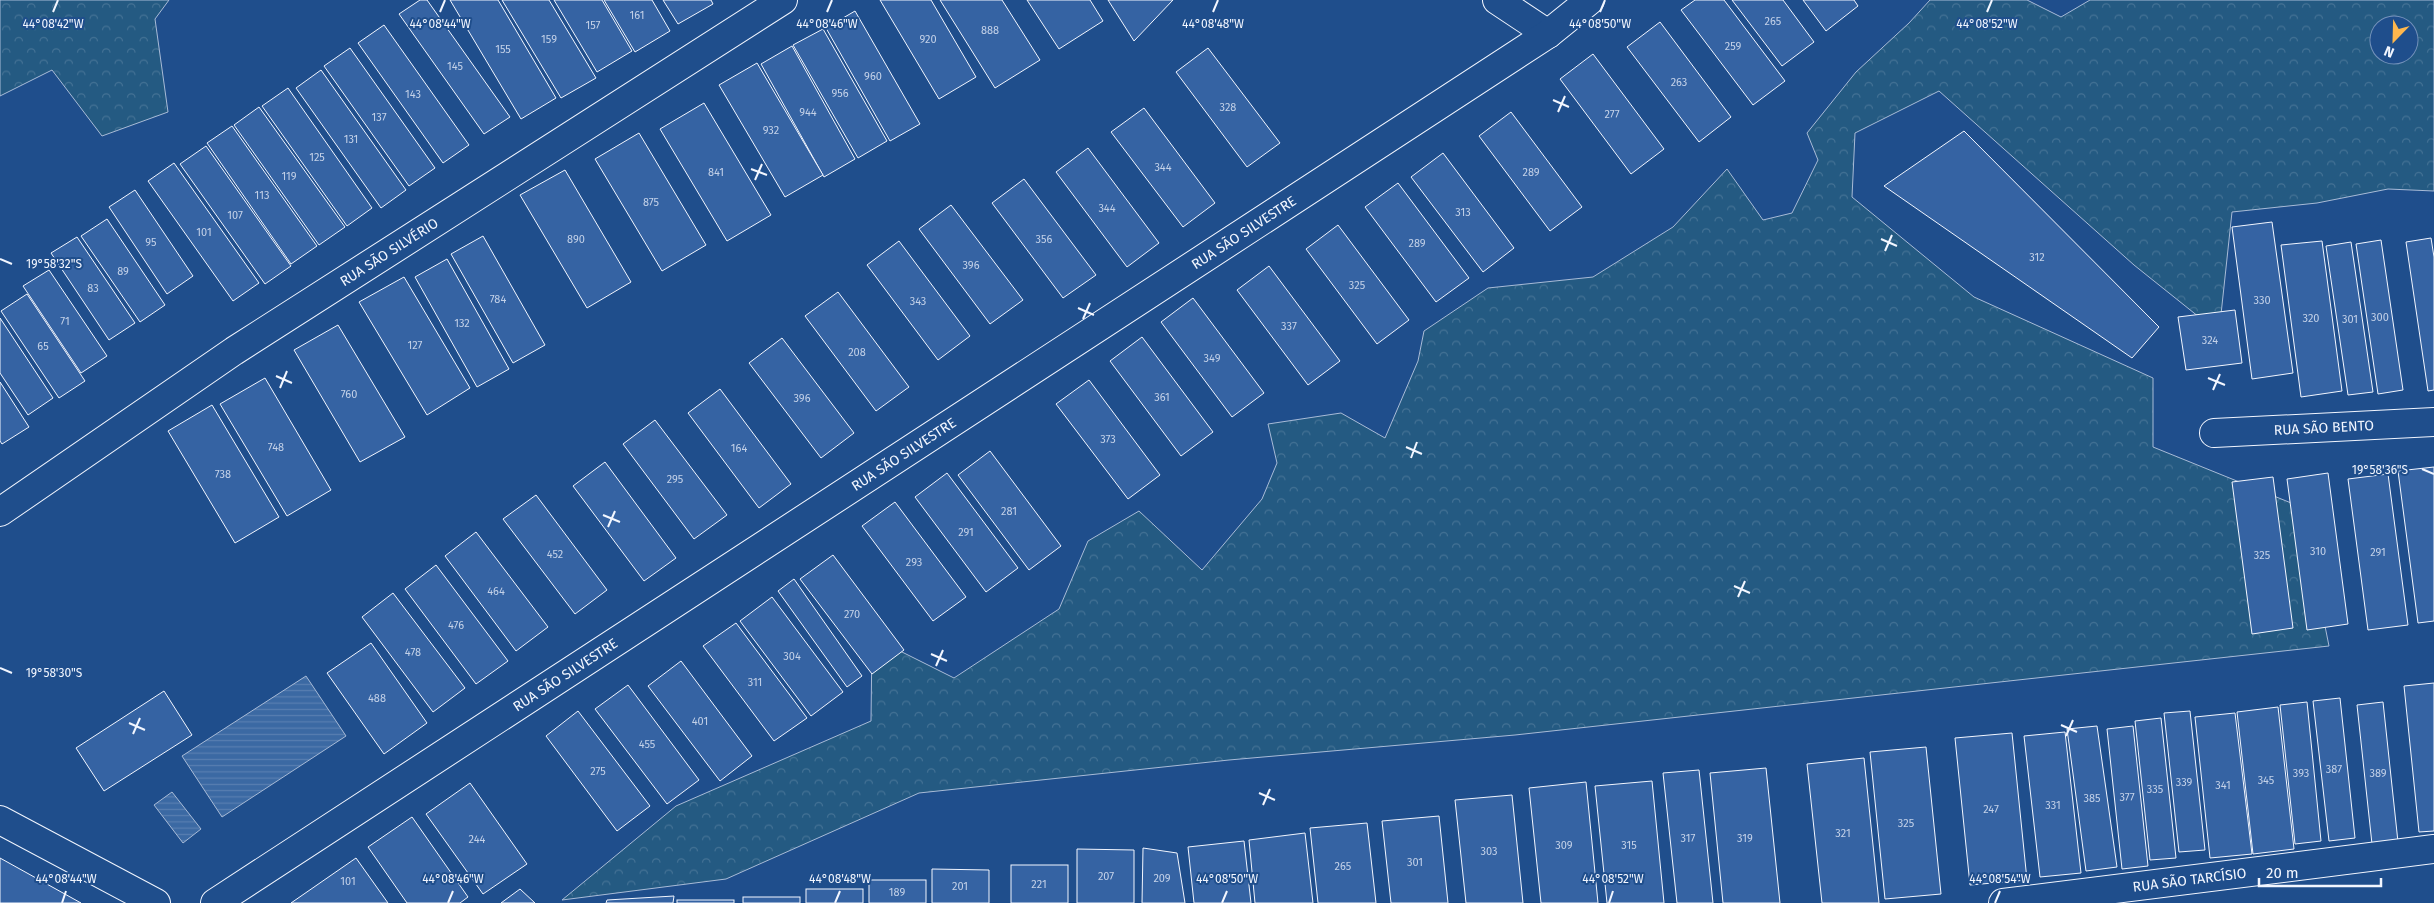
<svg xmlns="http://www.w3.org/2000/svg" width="2434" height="903" font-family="'Fira Sans',sans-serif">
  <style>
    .forest { fill: url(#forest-crowns); stroke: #a8bbd7; fill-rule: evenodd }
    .water { fill: url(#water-rules); stroke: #a8bbd7 }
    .building { fill: #3563a3; stroke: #f2f6ff }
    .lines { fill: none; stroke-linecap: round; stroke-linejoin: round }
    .street-casing { stroke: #f2f6ff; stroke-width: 30 }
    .secondary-casing { stroke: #f2f6ff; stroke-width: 30 }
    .street { stroke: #1f4e8c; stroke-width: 28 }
    .secondary { stroke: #1f4e8c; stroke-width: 28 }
    .ticks { fill: none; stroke: #f2f6ff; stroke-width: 2 }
    .labels { text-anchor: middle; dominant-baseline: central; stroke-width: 4; stroke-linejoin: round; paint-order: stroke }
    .number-label { font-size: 11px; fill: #c3d1e8 }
    .street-label { font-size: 14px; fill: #f2f6ff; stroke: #1f4e8c }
    .ticks-label { font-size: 12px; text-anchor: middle; fill: #f2f6ff; stroke: #1f4e8c; stroke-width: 4; stroke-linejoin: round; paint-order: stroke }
  </style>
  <defs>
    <pattern id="forest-crowns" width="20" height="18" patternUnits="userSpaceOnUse" patternTransform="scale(1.25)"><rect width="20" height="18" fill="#245a82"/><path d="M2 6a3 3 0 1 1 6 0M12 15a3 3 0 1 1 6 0" fill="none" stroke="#447295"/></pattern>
    <pattern id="water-rules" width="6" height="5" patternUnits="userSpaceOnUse" patternTransform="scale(1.25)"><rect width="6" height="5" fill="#3b69a3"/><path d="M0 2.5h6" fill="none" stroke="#587fb1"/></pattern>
  </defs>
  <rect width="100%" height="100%" fill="#1f4e8c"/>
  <g class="forest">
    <polygon points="0,0 169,0 155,19 168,112 102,136 52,70 0,96"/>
    <path d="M1930,0H2027L2061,17L2090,0H2434V191L2388,189L2317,203L2232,212L2219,333L2134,265L1939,91L1855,133L1852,197L1974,297L2153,378V447L2301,507L2329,646L1515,735L1229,760L919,793L726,879L562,900L676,806L871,721L872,637L954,678L1059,609L1088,541L1139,511L1202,570L1262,499L1277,463L1268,424L1341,413L1385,438L1418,361L1424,331L1488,288L1593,277L1673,227L1727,169L1763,220L1792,213L1818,160L1807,133L1856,72L1909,23ZM2379,25H2409V55H2379Z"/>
  </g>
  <g class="water">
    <polygon points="306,676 346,736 222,817 182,756"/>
    <polygon points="172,792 201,829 183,843 154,805"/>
  </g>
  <g class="building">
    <polygon points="420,0 427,0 510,117 484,134 399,14"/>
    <polygon points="450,0 498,0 556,98 521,119"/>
    <polygon points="502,0 549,0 596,78 561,98"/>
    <polygon points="554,0 602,0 632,51 597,72"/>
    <polygon points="604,0 652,0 670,31 635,52"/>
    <polygon points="663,0 711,0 713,4 678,24"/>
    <polygon points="880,0 931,0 976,77 939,99"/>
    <polygon points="940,0 1002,0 1040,60 995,88"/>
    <polygon points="1027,0 1090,0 1103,21 1059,49"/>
    <polygon points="1108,0 1173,0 1134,41"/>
    <polygon points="1695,0 1724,0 1785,81 1753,105 1681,10"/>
    <polygon points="1732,0 1783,0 1814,42 1782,66"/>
    <polygon points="1803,0 1854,0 1858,6 1826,31"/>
    <polygon points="855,11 920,124 890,141 826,28"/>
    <polygon points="1660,22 1731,117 1699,142 1627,47"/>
    <polygon points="384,25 469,145 443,163 358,43"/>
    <polygon points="823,29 887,141 858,158 793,45"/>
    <polygon points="792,46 855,159 824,177 761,64"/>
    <polygon points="350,48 435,168 409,186 324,66"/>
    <polygon points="1208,48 1280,143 1247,167 1176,72"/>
    <polygon points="1593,54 1664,149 1631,174 1560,79"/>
    <polygon points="757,63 823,175 785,197 719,85"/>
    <polygon points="321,70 406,190 381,208 296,88"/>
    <polygon points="288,88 372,208 347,226 262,106"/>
    <polygon points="704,103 771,215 727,241 660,129"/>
    <polygon points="259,107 345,227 319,245 234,125"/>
    <polygon points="1144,108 1215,203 1183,227 1111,132"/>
    <polygon points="1511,112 1582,207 1550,231 1479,136"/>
    <polygon points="232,126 317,246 291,264 207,143"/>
    <polygon points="1964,131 2159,327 2132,358 1884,186"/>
    <polygon points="639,133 706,245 662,271 595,159"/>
    <polygon points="206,146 291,266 265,284 180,164"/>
    <polygon points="1088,148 1159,243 1127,267 1056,172"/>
    <polygon points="1443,153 1514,248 1483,272 1411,177"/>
    <polygon points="174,163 259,283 233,301 148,181"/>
    <polygon points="565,170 631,282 587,308 520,195"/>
    <polygon points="1024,179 1096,275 1063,298 992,203"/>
    <polygon points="1398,183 1469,278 1436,302 1365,207"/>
    <polygon points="135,190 193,276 167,294 109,207"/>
    <polygon points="951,205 1023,300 990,324 919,229"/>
    <polygon points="107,219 165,305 140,322 81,236"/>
    <polygon points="2272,222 2293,373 2252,379 2232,227"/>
    <polygon points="1338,225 1409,320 1377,344 1306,249"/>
    <polygon points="483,236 545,345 513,363 451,254"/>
    <polygon points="77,237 135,323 109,340 51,253"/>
    <polygon points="2431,238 2434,257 2434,390 2428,391 2406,242"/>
    <polygon points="2381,240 2403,390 2378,394 2356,244"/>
    <polygon points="899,241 970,336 938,360 867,265"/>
    <polygon points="2322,241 2342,391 2301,397 2281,245"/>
    <polygon points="2351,242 2373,392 2348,395 2326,246"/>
    <polygon points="447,259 509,369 477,387 415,277"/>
    <polygon points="1269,266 1340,361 1308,385 1237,290"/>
    <polygon points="49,270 107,356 81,373 23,286"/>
    <polygon points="404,277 470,388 427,415 359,302"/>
    <polygon points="838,292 909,387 876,411 805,316"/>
    <polygon points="27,294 85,381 59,398 1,311"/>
    <polygon points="1193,298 1264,393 1232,417 1161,322"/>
    <polygon points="2235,310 2242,363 2186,370 2178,317"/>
    <polygon points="0,318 53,398 28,415 0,373"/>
    <polygon points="338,325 405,437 360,462 294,350"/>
    <polygon points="1142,337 1213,432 1181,456 1110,361"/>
    <polygon points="782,338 854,433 821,458 749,363"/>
    <polygon points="265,378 331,490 287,516 220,404"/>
    <polygon points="1089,380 1160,475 1128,499 1056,404"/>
    <polygon points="0,382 29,427 2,444 0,441"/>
    <polygon points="720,389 791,484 759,508 688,413"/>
    <polygon points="212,405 279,517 235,543 168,431"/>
    <polygon points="655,420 727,515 694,539 623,444"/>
    <polygon points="990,451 1061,546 1029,570 958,475"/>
    <polygon points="605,462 676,558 644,581 573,486"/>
    <polygon points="2434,467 2434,621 2418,623 2398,471"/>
    <polygon points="947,473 1018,568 986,592 915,497"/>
    <polygon points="2328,473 2348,624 2307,630 2287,479"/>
    <polygon points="2388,474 2408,625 2368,630 2348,479"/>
    <polygon points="2273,477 2293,628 2252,634 2232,482"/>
    <polygon points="536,495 607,590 575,614 503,519"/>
    <polygon points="895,502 966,597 933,621 862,526"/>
    <polygon points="476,532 548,627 516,651 445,556"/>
    <polygon points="833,555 904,650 872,674 800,579"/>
    <polygon points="436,565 508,661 476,684 405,589"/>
    <polygon points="794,579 862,676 847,687 778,591"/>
    <polygon points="393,593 465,688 433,712 362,617"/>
    <polygon points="772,597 843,692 811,716 740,621"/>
    <polygon points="736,623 807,718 774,741 703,646"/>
    <polygon points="371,643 427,723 384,754 327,673"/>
    <polygon points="681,661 752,756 720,781 648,686"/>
    <polygon points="2434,683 2434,831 2419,832 2404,686"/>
    <polygon points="628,685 699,780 667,804 595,709"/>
    <polygon points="164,691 192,735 104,791 76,748"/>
    <polygon points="2340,698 2355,838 2329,841 2313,701"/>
    <polygon points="2307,702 2321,841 2295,844 2280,705"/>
    <polygon points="2383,702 2398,842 2372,844 2357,705"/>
    <polygon points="2278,707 2294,849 2253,854 2237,712"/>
    <polygon points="578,711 650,806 617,831 546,736"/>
    <polygon points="2190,711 2205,850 2179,852 2164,713"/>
    <polygon points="2235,713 2252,854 2210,858 2195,717"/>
    <polygon points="2161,718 2176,858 2150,860 2135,721"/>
    <polygon points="2097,726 2117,867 2086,871 2067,729"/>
    <polygon points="2133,726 2148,866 2122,869 2107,729"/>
    <polygon points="2065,732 2081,873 2040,877 2024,736"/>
    <polygon points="2012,733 2027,880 1970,885 1955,738"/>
    <polygon points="1926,747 1941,894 1885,899 1870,752"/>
    <polygon points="1864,758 1879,903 1822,903 1807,764"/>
    <polygon points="1766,768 1780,903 1723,903 1710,773"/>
    <polygon points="1699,770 1713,903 1677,903 1663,773"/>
    <polygon points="1652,781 1664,903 1607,903 1595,786"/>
    <polygon points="1586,782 1598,903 1541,903 1529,788"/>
    <polygon points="470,783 527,864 483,894 426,814"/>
    <polygon points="1512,795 1523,903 1466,903 1455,800"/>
    <polygon points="1439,816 1448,903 1391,903 1382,821"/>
    <polygon points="412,817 468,897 460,903 407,903 368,847"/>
    <polygon points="1367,823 1376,903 1318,903 1310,828"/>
    <polygon points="1305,833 1313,903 1255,903 1249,840"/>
    <polygon points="1244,841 1251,903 1194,903 1188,847"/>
    <polygon points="1143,848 1177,853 1185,903 1142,903"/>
    <polygon points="1077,849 1134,850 1134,903 1077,903"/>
    <polygon points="0,858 81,903 0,903"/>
    <polygon points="356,858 388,903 291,903"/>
    <rect x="1011" y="865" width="57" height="38"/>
    <polygon points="932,869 989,870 989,903 932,903"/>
    <rect x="869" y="880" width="57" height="23"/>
    <polygon points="520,889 535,903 501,903"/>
    <rect x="806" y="889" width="57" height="14"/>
    <polygon points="674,896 673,903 606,903 607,900"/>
    <rect x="743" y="897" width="57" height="6"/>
    <rect x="677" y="900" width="57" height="3"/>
  </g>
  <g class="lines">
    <g class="street-casing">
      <g id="street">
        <polyline points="1497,0 1548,34"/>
        <path id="s1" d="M2214,433L2434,422"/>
        <path id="s2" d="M215,903L1548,34L1590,0"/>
      </g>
    </g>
    <g class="secondary-casing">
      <g id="secondary">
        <path id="s3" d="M0,512L234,351L783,0"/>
        <polyline points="0,820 156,903"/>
        <path id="s4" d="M2003,903L2434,849"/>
      </g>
    </g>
    <use href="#street" class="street"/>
    <use href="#secondary" class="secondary"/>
  </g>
  <path class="ticks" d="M53,12L58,0M440,12L445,0M827,12L832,0M1213,12L1218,0M1600,12L1605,0M1987,12L1992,0M1553,100L1569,107M1558,112L1565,96M751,169L767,175M755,180L762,164M1881,239L1897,246M1885,251L1892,235M0,259L12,264M1078,308L1094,315M1083,319L1090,303M276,376L292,383M2208,378L2225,385M280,388L287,371M2213,390L2220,374M1406,447L1422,454M1411,458L1417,442M2422,469L2434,474M603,515L620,522M608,527L615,511M1734,586L1750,593M1738,597L1745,581M931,654L947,661M936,666L943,650M0,668L12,673M129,723L145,730M2061,725L2077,732M133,734L140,718M2066,736L2073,720M1259,793L1275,800M1263,805L1270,789M62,903L66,891M448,903L453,891M835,903L840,891M1222,903L1227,891M1609,903L1613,891M1995,903L2000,891"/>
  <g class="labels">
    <g class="number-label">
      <text x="637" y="15">161</text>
      <text x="1773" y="21">265</text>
      <text x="593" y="25">157</text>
      <text x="990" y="30">888</text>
      <text x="549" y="39">159</text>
      <text x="928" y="39">920</text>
      <text x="1733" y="46">259</text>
      <text x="503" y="49">155</text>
      <text x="455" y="66">145</text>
      <text x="873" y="76">960</text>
      <text x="1679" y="82">263</text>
      <text x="840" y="93">956</text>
      <text x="413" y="94">143</text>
      <text x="1228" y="107">328</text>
      <text x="808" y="112">944</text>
      <text x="1612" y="114">277</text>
      <text x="379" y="117">137</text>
      <text x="771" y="130">932</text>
      <text x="351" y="139">131</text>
      <text x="317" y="157">125</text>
      <text x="1163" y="167">344</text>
      <text x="716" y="172">841</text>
      <text x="1531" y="172">289</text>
      <text x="289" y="176">119</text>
      <text x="262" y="195">113</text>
      <text x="651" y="202">875</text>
      <text x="1107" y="208">344</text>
      <text x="1463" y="212">313</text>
      <text x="235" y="215">107</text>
      <text x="204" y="232">101</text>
      <text x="576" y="239">890</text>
      <text x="1044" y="239">356</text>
      <text x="151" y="242">95</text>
      <text x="1417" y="243">289</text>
      <text x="2037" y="257">312</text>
      <text x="971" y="265">396</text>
      <text x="123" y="271">89</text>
      <text x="1357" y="285">325</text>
      <text x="93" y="288">83</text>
      <text x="498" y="299">784</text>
      <text x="2262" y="300">330</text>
      <text x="918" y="301">343</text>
      <text x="2380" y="317">300</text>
      <text x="2311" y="318">320</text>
      <text x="2350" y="319">301</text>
      <text x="65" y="321">71</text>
      <text x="462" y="323">132</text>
      <text x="1289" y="326">337</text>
      <text x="2210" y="340">324</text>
      <text x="415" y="345">127</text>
      <text x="43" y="346">65</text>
      <text x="857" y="352">208</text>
      <text x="1212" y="358">349</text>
      <text x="349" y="394">760</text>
      <text x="1162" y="397">361</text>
      <text x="802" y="398">396</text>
      <text x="1108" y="439">373</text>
      <text x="276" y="447">748</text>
      <text x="739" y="448">164</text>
      <text x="223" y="474">738</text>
      <text x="675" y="479">295</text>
      <text x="1009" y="511">281</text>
      <text x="966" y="532">291</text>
      <text x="2318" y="551">310</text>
      <text x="2378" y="552">291</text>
      <text x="555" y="554">452</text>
      <text x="2262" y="555">325</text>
      <text x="914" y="562">293</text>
      <text x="496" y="591">464</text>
      <text x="852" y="614">270</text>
      <text x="456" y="625">476</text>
      <text x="413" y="652">478</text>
      <text x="792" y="656">304</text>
      <text x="755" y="682">311</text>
      <text x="377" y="698">488</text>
      <text x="700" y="721">401</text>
      <text x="647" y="744">455</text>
      <text x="2334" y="769">387</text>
      <text x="598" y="771">275</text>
      <text x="2301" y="773">393</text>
      <text x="2378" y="773">389</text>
      <text x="2266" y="780">345</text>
      <text x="2184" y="782">339</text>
      <text x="2223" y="785">341</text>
      <text x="2155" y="789">335</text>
      <text x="2127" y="797">377</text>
      <text x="2092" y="798">385</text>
      <text x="2053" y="805">331</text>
      <text x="1991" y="809">247</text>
      <text x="1906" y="823">325</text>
      <text x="1843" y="833">321</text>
      <text x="1688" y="838">317</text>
      <text x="1745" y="838">319</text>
      <text x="477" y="839">244</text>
      <text x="1564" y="845">309</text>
      <text x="1629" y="845">315</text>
      <text x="1489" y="851">303</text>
      <text x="1415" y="862">301</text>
      <text x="1343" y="866">265</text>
      <text x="1106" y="876">207</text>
      <text x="1162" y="878">209</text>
      <text x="348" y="881">101</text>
      <text x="1039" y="884">221</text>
      <text x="960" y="886">201</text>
      <text x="897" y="892">189</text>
    </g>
    <g class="street-label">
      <text stroke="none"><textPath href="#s2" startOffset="1228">RUA SÃO SILVESTRE</textPath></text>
      <text stroke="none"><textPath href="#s3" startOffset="468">RUA SÃO SILVÉRIO</textPath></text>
      <text stroke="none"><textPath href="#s1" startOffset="110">RUA SÃO BENTO</textPath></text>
      <text stroke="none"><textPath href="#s2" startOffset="822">RUA SÃO SILVESTRE</textPath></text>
      <text stroke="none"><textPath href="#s2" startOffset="418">RUA SÃO SILVESTRE</textPath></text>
      <text stroke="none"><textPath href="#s4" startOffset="188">RUA SÃO TARCÍSIO</textPath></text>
    </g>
  </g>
  <g class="ticks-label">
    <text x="440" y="28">44°08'44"W</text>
    <text x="827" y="28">44°08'46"W</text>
    <text x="1600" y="28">44°08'50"W</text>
    <text x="53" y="28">44°08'42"W</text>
    <text x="1213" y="28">44°08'48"W</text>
    <text x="1987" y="28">44°08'52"W</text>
    <text x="54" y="268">19°58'32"S</text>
    <text x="2380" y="474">19°58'36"S</text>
    <text x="54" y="677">19°58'30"S</text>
    <text x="66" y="883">44°08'44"W</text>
    <text x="453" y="883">44°08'46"W</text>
    <text x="840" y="883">44°08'48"W</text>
    <text x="1227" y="883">44°08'50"W</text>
    <text x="1613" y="883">44°08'52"W</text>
    <text x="2000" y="883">44°08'54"W</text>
  </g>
  <g transform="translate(2394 40) rotate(203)"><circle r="24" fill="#1f4e8c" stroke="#7391ba"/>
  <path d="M0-4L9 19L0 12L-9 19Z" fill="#ffb74d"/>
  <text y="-8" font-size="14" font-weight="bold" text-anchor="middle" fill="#f2f6ff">N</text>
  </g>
  <path d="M2259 878v8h122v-8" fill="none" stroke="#f2f6ff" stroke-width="2.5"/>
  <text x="2266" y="878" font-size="15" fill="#f2f6ff" stroke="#1f4e8c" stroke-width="4" paint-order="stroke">20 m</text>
</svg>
